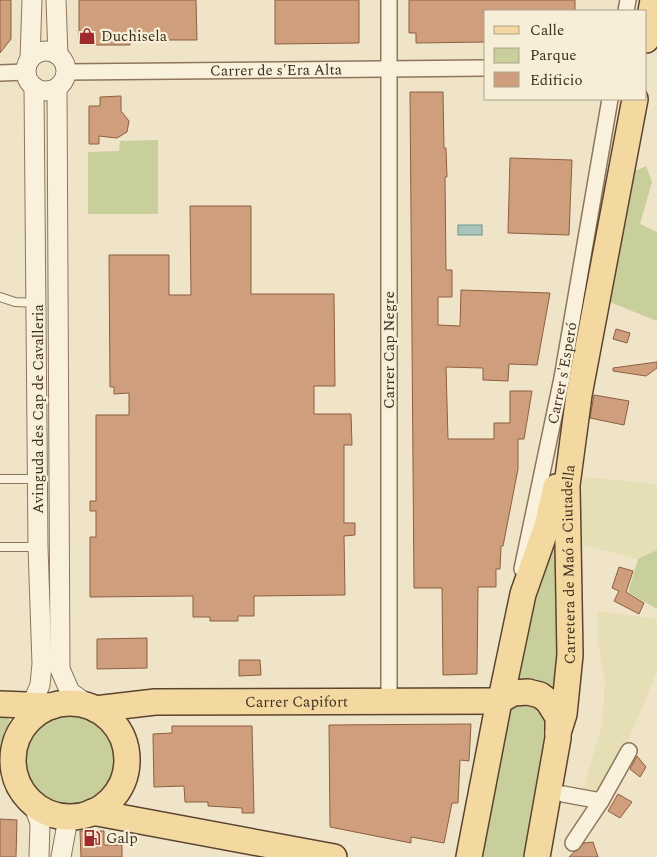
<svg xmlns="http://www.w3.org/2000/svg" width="657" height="857" font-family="Spectral,serif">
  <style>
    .farmland { fill: #e6deb5 }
    .green { fill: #c9cf9b }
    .water { fill: #a9c4bc; stroke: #6f938a }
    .building { fill: #cf9f7d; stroke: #8d5f41 }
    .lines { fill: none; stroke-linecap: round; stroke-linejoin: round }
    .service-casing { stroke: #8d765c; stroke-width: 10 }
    .minor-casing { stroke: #8d765c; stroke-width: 18 }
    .tertiary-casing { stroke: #8d765c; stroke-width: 21 }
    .primary-casing { stroke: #5b4430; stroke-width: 28 }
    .service { stroke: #faf1dc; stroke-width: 8 }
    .minor { stroke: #faf1dc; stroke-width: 15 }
    .tertiary { stroke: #faf1dc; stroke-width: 19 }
    .primary { stroke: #f3d9a0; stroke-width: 25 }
    .labels { text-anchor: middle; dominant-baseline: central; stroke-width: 4.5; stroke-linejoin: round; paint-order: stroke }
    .poi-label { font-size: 15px; fill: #3d2e20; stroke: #f7eed8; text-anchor: start }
    .street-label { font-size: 15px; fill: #3d2e20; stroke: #f7eed8 }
  </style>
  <rect width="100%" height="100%" fill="#f0e4c8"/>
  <g class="farmland">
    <polygon points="583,477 657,484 657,550 638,559 579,544"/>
    <polygon points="598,611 657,619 657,671 626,746 597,796 583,790 602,725 605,683 597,637"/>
  </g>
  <g class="green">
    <polygon points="158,140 158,214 88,214 88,152 119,151 120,141"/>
    <polygon points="646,166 652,182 640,224 657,232 657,321 607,301 633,172"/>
    <polygon points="554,522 564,613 556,688 536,679 513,679"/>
    <polygon points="657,550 657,609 628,592 638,559"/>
    <polygon points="523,703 536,704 550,720 529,857 476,857 504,714 513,705"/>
    <circle cx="69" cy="759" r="47"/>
    <polygon points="0,714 5,714 11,722 0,754"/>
  </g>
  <rect class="water" x="458" y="225" width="24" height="10"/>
  <g class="building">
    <polygon points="0,0 11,0 11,39 0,53"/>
    <polygon points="79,0 196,0 197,40 130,40 130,45 79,45"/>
    <polygon points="275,0 359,0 359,43 275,44"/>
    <polygon points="409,0 575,0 575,11 486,11 486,42 416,43 416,33 409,33"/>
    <polygon points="410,92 443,92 444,148 446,148 447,177 445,177 446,270 452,270 452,297 438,297 438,325 460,326 461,290 550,293 537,365 509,364 508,381 483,380 483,368 446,367 448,439 494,439 494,423 510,423 510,391 532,391 524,439 518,439 518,469 503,546 501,546 500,569 496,569 496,587 478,587 477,674 443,675 442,588 414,588"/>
    <polygon points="121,96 121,111 129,121 127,132 117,138 99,136 99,144 89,144 89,106 100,106 100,97"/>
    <polygon points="510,158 572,160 569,235 508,233"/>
    <polygon points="190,206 251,206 251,294 334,294 335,386 314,386 314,414 351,414 352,445 344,445 344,523 355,523 355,535 344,536 345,595 254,596 254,616 238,616 238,621 210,621 210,617 193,617 193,596 90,597 90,537 96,537 96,511 90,511 90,501 96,501 96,415 129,415 129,393 114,394 114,387 110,387 109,255 169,255 169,295 191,295"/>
    <polygon points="616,329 630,333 627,343 613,339"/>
    <polygon points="657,362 657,368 646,376 613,371 613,368"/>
    <polygon points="594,395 629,401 624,425 590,418"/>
    <polygon points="619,567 633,571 626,592 644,603 639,614 614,601 619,591 612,588"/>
    <polygon points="147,638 147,668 97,669 97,639"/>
    <polygon points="239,660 260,660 261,675 239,676"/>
    <polygon points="471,724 469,761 460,760 458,803 452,803 444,843 411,837 411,843 330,827 329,725"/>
    <polygon points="172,726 252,726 254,813 242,813 242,808 208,806 208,802 185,802 184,786 154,787 153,734 172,733"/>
    <polygon points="637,756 646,767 640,777 630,769"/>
    <polygon points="618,794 632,802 620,818 608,811"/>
    <polygon points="0,819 17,820 16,857 0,857"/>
    <polygon points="80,831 104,831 104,845 122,845 122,857 81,857"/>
    <polygon points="593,842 598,857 569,857 584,843"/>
  </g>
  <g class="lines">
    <g class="service-casing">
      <g id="service">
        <polyline points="0,297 15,302 36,303"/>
        <polyline points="0,479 38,479"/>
        <polyline points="0,547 38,547"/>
      </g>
    </g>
    <g class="minor-casing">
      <g id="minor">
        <polyline points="389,0 389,700"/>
        <polyline points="626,11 628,0"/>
        <path id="s1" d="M66,72L486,68"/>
        <polyline points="0,73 26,72"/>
        <path id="s2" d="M522,569L562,378L610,99"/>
        <polyline points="563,794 601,801 629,751"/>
        <polyline points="573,843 601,801"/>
      </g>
    </g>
    <g class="tertiary-casing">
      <g id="tertiary">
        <polyline points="56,0 58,55"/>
        <circle cx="46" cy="71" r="20"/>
        <polyline points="30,59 32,0"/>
        <polyline points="57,88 60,669 70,692 90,706"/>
        <polyline points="22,728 40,685 42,664 38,547 34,87"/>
        <polyline points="33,804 40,823 39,857"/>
        <polyline points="61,857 67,824 75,817"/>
      </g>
    </g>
    <g class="primary-casing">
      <g id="primary">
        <polyline points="646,40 653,0"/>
        <polyline points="501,699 523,594 547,526 556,487"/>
        <circle cx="70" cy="760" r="57"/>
        <polyline points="0,704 52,706"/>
        <path id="s3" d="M95,709L155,702L499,701"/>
        <path id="s4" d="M558,733L564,714L570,655L567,485L579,395L635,99"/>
        <polyline points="92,812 334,857"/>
        <polyline points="469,857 499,701 513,693 528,692 540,695 548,701 558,717 558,738 537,857"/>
      </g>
    </g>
    <use href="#service" class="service"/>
    <use href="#minor" class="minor"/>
    <use href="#tertiary" class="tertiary"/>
    <use href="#primary" class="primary"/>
  </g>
  <defs>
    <g id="shop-bare" transform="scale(1.35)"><path d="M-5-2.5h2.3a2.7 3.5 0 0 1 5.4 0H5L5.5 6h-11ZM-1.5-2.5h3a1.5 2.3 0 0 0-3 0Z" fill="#9e2a2b" stroke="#f7eed8" stroke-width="2.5" paint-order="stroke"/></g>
    <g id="fuel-bare" transform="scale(1.35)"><path d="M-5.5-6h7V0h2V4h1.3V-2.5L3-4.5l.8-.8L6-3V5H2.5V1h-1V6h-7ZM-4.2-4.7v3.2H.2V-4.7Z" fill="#9e2a2b" stroke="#f7eed8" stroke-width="2.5" paint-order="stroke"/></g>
  </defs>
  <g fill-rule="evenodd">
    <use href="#shop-bare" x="87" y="36"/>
    <use href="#fuel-bare" x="92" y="838"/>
  </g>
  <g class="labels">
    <g class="poi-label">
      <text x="101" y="36">Duchisela</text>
      <text x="106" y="838">Galp</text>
    </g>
    <g class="street-label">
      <text stroke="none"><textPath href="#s1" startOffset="210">Carrer de s'Era Alta</textPath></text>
      <text transform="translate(389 350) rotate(-90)">Carrer Cap Negre</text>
      <text stroke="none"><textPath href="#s2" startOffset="200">Carrer s'Esperó</textPath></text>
      <text transform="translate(38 409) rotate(-90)">Avinguda des Cap de Cavalleria</text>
      <text stroke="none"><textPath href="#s4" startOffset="170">Carretera de Maó a Ciutadella</textPath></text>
      <text stroke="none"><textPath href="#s3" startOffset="202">Carrer Capifort</textPath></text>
    </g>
  </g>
  <rect x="484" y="10" width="162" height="90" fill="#f7eed8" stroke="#ada18e"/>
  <rect x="494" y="26" width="25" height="8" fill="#f3d9a0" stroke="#ada18e"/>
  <text x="530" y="35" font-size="15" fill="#3d2e20">Calle</text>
  <rect x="494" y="48" width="25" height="15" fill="#c9cf9b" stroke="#ada18e"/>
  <text x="530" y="60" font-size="15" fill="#3d2e20">Parque</text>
  <rect x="494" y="72" width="25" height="15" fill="#cf9f7d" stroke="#ada18e"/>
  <text x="530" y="85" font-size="15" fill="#3d2e20">Edificio</text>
</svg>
